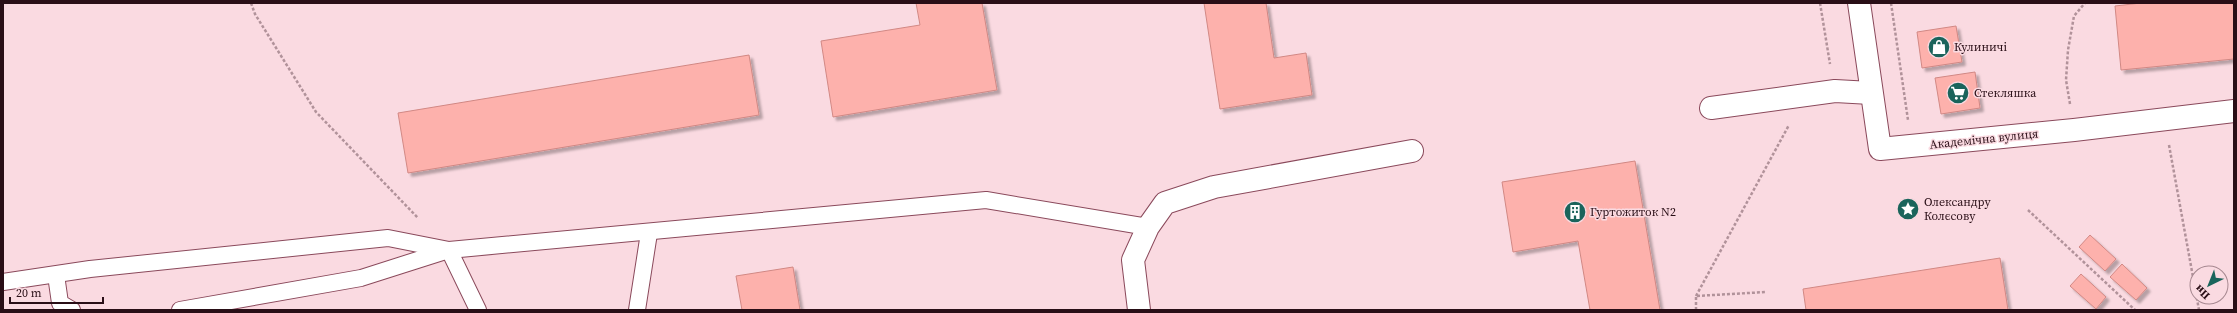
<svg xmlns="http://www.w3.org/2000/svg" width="2237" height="313" font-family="'Source Serif 4',serif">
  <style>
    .building { fill: #fdb1ac; stroke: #d18884; filter: url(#shadow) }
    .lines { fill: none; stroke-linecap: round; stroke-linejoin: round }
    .service-casing { stroke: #8a495b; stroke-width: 18 }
    .minor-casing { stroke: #8a495b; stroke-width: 24 }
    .path { stroke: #b1929a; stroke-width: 2.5; stroke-dasharray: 3 2; stroke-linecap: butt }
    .service { stroke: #fff; stroke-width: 16 }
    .minor { stroke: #fff; stroke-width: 22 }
    .labels { text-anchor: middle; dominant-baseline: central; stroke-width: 3; stroke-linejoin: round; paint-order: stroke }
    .poi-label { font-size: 12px; fill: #290e16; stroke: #fadae1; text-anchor: start }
    .street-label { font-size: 12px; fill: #290e16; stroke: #fadae1 }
  </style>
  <defs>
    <filter id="shadow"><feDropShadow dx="3.5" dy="3.5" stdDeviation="1" flood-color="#0004"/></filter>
  </defs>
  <rect width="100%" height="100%" fill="#fadae1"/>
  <g class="building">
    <polygon points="916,3 982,3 997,90 833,117 821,41 920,25"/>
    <polygon points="1204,3 1266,3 1274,58 1306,53 1312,95 1220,109"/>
    <polygon points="2141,3 2234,3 2234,59 2121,70 2115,6"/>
    <polygon points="1956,26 1962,62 1922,68 1917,32"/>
    <polygon points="749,55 759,115 408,173 398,113"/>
    <polygon points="1975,72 1980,108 1941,114 1935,78"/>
    <polygon points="1635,161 1660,310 1590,310 1578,241 1513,252 1502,182"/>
    <polygon points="2090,235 2116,259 2105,271 2079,247"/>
    <polygon points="2000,258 2008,310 1806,310 1803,289"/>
    <polygon points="2122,264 2147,288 2136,300 2110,277"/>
    <polygon points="793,267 800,310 742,310 736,276"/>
    <polygon points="2081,274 2106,297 2096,309 2070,286"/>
  </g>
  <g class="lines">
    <g class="service-casing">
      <g id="service">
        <polyline points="56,275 60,303 72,310"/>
        <polyline points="3,282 90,269 388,238 449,250 478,310"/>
        <polyline points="180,310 361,278 449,250 986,200 1148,227"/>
        <polyline points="637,310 649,233"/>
      </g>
    </g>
    <g class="minor-casing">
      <g id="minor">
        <polyline points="1859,3 1880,149 2074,130 2234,111"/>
        <polyline points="1711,108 1835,91 1871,93"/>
        <polyline points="1139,310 1133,260 1148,227 1165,203 1214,187 1412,151"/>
      </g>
    </g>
    <g class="path">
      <polyline points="251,3 255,14 316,112 418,218"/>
      <polyline points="1820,3 1830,64"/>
      <polyline points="1891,3 1908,120"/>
      <polyline points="2070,104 2066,80 2068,50 2074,16 2085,3"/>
      <polyline points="2169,145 2199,310"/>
      <polyline points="2028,210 2135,310"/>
      <polyline points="1696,296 1789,125"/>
      <polyline points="1696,310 1696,296 1766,292"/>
    </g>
    <use href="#service" class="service"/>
    <use href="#minor" class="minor"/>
  </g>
  <defs>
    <g id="shop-disc" transform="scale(1.15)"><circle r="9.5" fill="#1a645b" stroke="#fadae1"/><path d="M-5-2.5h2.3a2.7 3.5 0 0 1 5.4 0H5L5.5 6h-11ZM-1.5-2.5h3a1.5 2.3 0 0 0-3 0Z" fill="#fff"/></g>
    <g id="supermarket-disc" transform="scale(1.15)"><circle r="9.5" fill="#1a645b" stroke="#fadae1"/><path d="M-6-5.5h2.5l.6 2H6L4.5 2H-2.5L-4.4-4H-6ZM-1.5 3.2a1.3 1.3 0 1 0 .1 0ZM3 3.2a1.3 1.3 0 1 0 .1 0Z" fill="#fff"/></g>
    <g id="sight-disc" transform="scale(1.15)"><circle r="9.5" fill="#1a645b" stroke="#fadae1"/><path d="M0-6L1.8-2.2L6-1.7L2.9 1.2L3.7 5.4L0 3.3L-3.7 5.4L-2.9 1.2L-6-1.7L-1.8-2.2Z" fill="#fff"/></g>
    <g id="building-disc" transform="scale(1.15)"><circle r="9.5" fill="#1a645b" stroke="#fadae1"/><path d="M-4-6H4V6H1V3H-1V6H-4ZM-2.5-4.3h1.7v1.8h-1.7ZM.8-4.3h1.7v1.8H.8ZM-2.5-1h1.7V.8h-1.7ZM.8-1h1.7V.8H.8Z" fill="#fff"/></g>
  </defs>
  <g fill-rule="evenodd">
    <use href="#shop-disc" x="1939" y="47"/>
    <use href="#supermarket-disc" x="1958" y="93"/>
    <use href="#sight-disc" x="1908" y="209"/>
    <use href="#building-disc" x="1575" y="212"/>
  </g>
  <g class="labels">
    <g class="poi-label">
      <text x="1954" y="47">Кулиничі</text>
      <text x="1974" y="93">Стекляшка</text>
      <text x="1924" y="202">Олександру<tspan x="1924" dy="14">Колєсову</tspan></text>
      <text x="1590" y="212">Гуртожиток N2</text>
    </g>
    <g class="street-label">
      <text transform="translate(1984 139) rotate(-6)">Академічна вулиця</text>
    </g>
  </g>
  <rect width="2237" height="313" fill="none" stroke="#290e16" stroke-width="8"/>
  <g transform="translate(2209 285) rotate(223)"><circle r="19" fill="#fadae1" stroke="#a68890"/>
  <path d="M0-3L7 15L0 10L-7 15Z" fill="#1a645b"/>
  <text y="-6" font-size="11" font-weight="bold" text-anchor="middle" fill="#290e16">Пн</text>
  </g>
  <path d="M10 297v6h93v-6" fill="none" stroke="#290e16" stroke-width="2"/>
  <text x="16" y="297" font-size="12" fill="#290e16" stroke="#fadae1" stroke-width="3" paint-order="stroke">20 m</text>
</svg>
